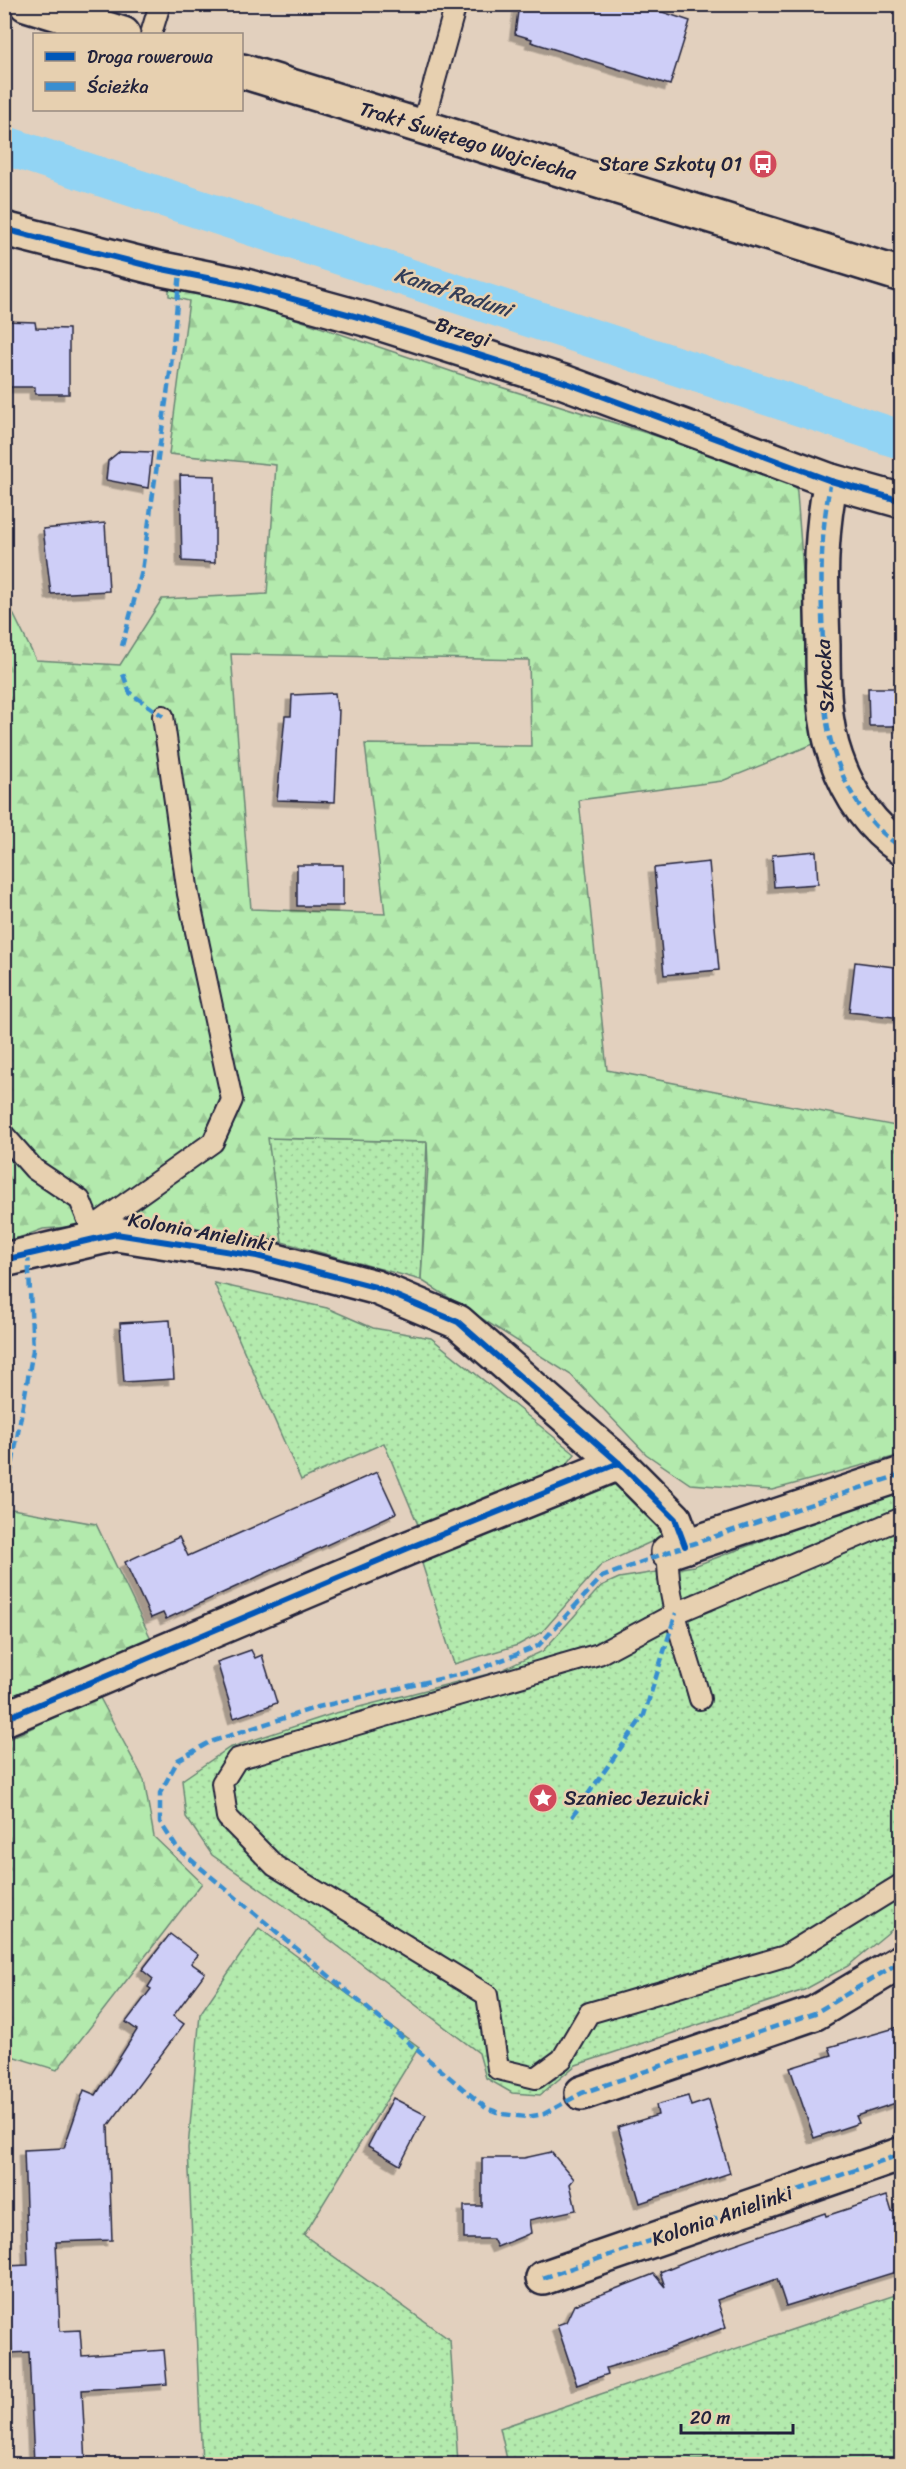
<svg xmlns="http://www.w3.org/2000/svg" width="906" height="2469" font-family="Sriracha,sans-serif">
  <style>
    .grass { fill: url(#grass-dots); stroke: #6a8674; stroke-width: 1.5 }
    .forest { fill: url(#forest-firs); stroke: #6a8674; stroke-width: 1.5; fill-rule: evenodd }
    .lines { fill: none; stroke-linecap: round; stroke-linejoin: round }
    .canal { stroke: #92d4f4; stroke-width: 39 }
    .building { fill: #cecef7; stroke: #22223b; stroke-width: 1.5; filter: url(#shadow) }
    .service-casing { stroke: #22223b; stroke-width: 24 }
    .minor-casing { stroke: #22223b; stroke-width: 38 }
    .primary-casing { stroke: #22223b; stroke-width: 38 }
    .service { stroke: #e7d0b0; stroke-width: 20 }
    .minor { stroke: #e7d0b0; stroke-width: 33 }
    .primary { stroke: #e7d0b0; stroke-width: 33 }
    .quiet { stroke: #398ed0; stroke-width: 4.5; stroke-dasharray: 9 4.5; stroke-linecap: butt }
    .cycleway-casing { stroke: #e7d0b0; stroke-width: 10 }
    .cycleway { stroke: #0057b8; stroke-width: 6 }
    .labels { text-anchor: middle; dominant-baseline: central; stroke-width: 5; stroke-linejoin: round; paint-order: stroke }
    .street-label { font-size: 20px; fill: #22223b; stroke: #e7d0b0 }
    .poi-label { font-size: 20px; fill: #22223b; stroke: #e7d0b0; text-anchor: end }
    .water-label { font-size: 21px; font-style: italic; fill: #333d57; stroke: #e7d0b0 }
  </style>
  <defs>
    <pattern id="grass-dots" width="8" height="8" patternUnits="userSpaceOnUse" patternTransform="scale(1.5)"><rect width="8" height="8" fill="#b3eaad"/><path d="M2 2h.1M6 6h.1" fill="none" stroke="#9ac896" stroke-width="1.8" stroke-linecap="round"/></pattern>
    <pattern id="forest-firs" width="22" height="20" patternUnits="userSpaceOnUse" patternTransform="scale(1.5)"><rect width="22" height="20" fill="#b3eaad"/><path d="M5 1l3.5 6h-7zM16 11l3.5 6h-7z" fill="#9ac896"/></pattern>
    <filter id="shadow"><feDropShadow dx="-5.5" dy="5.5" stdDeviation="0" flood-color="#0004"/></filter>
  </defs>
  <rect width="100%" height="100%" fill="#e2d0be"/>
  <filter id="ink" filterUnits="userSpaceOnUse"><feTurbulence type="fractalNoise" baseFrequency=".0167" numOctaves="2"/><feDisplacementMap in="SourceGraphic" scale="12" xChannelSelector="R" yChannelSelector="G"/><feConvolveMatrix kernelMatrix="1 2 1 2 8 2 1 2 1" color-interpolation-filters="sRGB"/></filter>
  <g filter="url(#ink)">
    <g class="grass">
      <polygon points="267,1138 427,1142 421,1280 282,1242"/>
      <polygon points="214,1283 327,1308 373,1328 431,1338 575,1454 560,1473 421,1532 384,1443 301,1480"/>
      <polygon points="610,1479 666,1535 601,1565 542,1632 518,1645 454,1664 419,1554"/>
      <polygon points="901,1489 901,1922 848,1966 804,1990 576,2065 540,2095 512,2093 486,2078 479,2053 289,1909 212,1855 186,1817 182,1780 229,1748 332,1714 500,1671 543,1651 601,1586 619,1578 694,1566"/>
      <polygon points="259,1928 419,2047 304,2235 450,2340 458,2464 202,2464 188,2148 200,2014"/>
      <polygon points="901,2293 901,2464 724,2464 723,2459 621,2464 508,2464 500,2428"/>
    </g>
    <g class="forest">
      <path d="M169,284L228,296L453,372L796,480L816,743L722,781L579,800L607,1070L901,1127V1455L772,1490L690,1484L646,1454L571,1375L421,1280L428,1165L427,1142L268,1138L282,1242L141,1221L43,1229L5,1243L4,595L36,660L120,665L162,599L267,594L276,465L169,454L189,301L169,296ZM231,654L529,660L531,746L365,744L385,914L251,909Z"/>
      <polygon points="12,1509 96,1524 155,1647 8,1708"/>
      <polygon points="99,1696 144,1780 154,1837 202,1883 57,2070 5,2054 6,1740"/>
    </g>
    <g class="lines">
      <polyline class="canal" points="4,145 902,440"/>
    </g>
    <g class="building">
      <polygon points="519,4 638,4 690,21 670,85 531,42 532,39 515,34"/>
      <polygon points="4,321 35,322 36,328 69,329 69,394 35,394 35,387 4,387"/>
      <polygon points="120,451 152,452 148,488 106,480 108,461"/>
      <polygon points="180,475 215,476 215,563 182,561"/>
      <polygon points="105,523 109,591 51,594 43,529"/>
      <polygon points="868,688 902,688 902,726 869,726"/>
      <polygon points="335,693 337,710 339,710 335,802 277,800 285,716 291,716 292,695"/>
      <polygon points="816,851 818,884 774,887 772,855"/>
      <polygon points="709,862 719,970 664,975 654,868"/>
      <rect x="297" y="865" width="46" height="41"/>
      <polygon points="855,962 902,968 902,1018 849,1012"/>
      <polygon points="170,1320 174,1379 124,1382 120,1323"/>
      <polygon points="377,1472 396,1513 166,1619 163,1613 151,1618 125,1562 179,1537 188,1556"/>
      <polygon points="251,1650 255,1658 262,1655 277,1703 234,1718 217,1662"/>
      <polygon points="170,1934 198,1955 191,1963 205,1973 173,2016 184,2024 108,2126 112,2240 56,2242 60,2331 80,2330 82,2356 164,2350 167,2384 82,2390 86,2464 34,2464 29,2352 12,2353 7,2266 28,2265 24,2150 64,2148 84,2090 96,2095 137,2030 126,2022 151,1989 148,1987 153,1979 142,1970"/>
      <polygon points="902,2026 902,2101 856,2116 859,2123 814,2138 790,2068 832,2055 829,2047"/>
      <polygon points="688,2096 691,2106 709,2100 730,2173 640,2203 618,2127 658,2115 656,2105"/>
      <polygon points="393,2098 426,2115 400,2165 368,2146"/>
      <polygon points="551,2152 574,2179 570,2184 576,2210 529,2220 531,2233 497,2247 493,2239 464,2239 464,2206 482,2206 482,2158 524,2158"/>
      <polygon points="887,2196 892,2212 902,2209 902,2270 786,2306 777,2279 717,2300 726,2327 666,2350 606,2368 608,2374 577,2385 557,2325 566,2322 574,2305 654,2274 665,2287 660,2272 689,2260 825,2213 826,2216"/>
    </g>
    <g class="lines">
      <g class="service-casing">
        <g id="service">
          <polyline points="151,34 160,4"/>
          <polyline points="422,127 456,4"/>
          <polyline points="4,1135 34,1169 80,1200 95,1237"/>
          <polyline points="93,1227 213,1142 232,1100 188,894 163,716"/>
          <polyline points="902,1518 676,1613 599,1654 237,1759 222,1783 227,1817 275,1866 487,1995 498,2069 536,2078 562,2059 589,2013 785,1956 902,1884"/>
          <path d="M668,1552C666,1601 687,1652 700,1699"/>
        </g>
      </g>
      <g class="minor-casing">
        <g id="minor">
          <polyline points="4,229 157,268 242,285 369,320 564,382 831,481 902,501"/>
          <path d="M831,481C819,536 821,588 823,645C823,681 823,723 836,758C849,795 869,826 902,848"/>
          <polyline points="4,1260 116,1234 257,1256 375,1287 458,1322 619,1463 675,1519 685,1546"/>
          <polyline points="668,1552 902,1474"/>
          <polyline points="4,1719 406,1549 619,1463"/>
          <polyline points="582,2093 815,2013 902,1961"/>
          <polyline points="543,2278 902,2154"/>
        </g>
      </g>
      <g class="primary-casing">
        <g id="primary">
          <polyline points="26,4 123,34"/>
          <polyline points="242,71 902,275"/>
        </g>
      </g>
      <use href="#service" class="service"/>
      <use href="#minor" class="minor"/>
      <use href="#primary" class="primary"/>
      <g class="quiet">
        <path d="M831,481C819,536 821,588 823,645C823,681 823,723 836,758C849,795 869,826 902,848"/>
        <polyline points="122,646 142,571 171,366 180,272"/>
        <polyline points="123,674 130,693 163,716"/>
        <polyline points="902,1474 668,1552 602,1577 538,1646 474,1671 318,1707 210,1742 178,1760 160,1793 160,1822 177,1848 486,2108 503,2114 526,2117 544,2114 582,2093 815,2013 902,1961"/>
        <polyline points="4,1530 7,1493 33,1350 28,1253"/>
        <polyline points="572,1817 644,1715 676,1613"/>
        <polyline points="543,2278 902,2154"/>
      </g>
      <g class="cycleway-casing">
        <g id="cycleway">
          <polyline points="4,229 157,268 242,285 369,320 564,382 831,481 902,501"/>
          <polyline points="4,1260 116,1234 257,1256 375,1287 458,1322 619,1463 675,1519 685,1546"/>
          <polyline points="4,1719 406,1549 619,1463"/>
        </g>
      </g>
      <use href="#cycleway" class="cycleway"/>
    </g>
  </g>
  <defs>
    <g id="bus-disc" transform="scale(1.5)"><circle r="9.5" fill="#d1495b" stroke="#e7d0b0"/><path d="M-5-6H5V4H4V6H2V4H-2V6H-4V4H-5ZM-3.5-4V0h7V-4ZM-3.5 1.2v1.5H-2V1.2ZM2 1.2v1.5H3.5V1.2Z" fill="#fff"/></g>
    <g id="sight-disc" transform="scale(1.5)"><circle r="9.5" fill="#d1495b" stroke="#e7d0b0"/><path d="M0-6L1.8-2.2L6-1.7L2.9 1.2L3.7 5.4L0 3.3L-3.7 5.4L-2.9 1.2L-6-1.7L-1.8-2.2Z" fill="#fff"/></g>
  </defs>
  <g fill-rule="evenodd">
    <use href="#bus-disc" x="763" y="164"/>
    <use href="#sight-disc" x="543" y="1798"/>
  </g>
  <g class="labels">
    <g class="street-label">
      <text transform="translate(468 141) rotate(17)">Trakt Świętego Wojciecha</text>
      <text transform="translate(463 332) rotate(18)">Brzegi</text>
      <text transform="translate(825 676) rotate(-93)">Szkocka</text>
      <text transform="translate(201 1232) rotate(10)">Kolonia Anielinki</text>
      <text transform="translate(722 2216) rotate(-19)">Kolonia Anielinki</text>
    </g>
    <g class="poi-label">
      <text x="742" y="164">Stare Szkoty 01</text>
      <text x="564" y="1798" text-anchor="start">Szaniec Jezuicki</text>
    </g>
    <g class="water-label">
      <text transform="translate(453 292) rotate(18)">Kanał Raduni</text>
    </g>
  </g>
  <rect width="906" height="2469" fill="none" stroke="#e7d0b0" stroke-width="24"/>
  <rect x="12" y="12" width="882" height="2445" fill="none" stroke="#22223b" stroke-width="2" filter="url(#ink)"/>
  <rect x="33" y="33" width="210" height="78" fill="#e7d0b0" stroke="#988a81" stroke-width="1.5"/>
  <rect x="45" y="52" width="30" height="9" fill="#0057b8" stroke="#988a81" stroke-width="1.5"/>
  <text x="87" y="63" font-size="18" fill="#22223b">Droga rowerowa</text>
  <rect x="45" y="82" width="30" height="9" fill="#398ed0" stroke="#988a81" stroke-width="1.5"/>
  <text x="87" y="93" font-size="18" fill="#22223b">Ścieżka</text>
  <path d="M681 2424v9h112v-9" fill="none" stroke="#22223b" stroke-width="3"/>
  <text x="690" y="2424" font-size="18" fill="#22223b" stroke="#e7d0b0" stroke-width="4.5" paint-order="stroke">20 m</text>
</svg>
